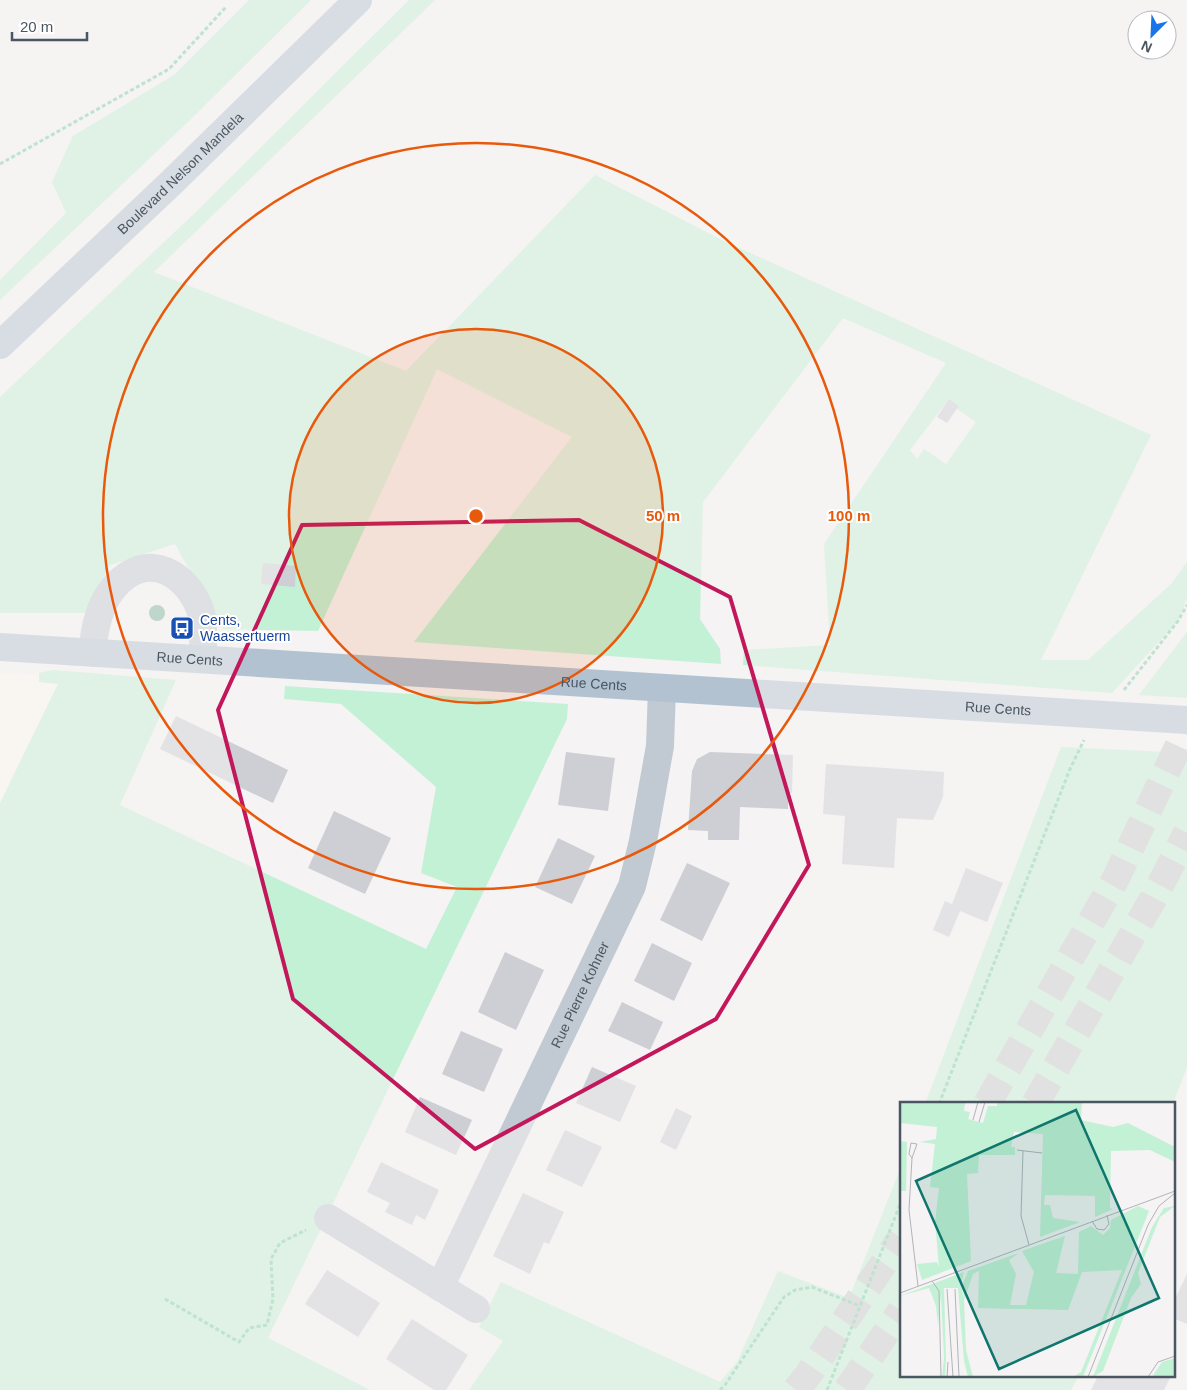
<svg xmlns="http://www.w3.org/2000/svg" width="1187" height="1390" font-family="Arial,sans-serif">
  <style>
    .commercial { fill: #fdf9ef }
    .green { fill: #c3f1d5; fill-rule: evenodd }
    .building { fill: #cdcfd5 }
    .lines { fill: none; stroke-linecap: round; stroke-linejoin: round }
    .highway-tunnel { stroke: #caccce; stroke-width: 28; stroke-dasharray: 28 14; stroke-linecap: butt }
    .path { stroke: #7ad0a6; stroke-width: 3; stroke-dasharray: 4 2.5; stroke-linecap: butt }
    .minor { stroke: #c1cad2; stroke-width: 28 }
    .major { stroke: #b3c2d1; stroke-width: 28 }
    .tree { fill: #7bb799 }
    .marked { fill: none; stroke: #c2185b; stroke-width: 4; stroke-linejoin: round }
    .ring { fill: none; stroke: #e8590c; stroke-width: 2.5 }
    .labels { text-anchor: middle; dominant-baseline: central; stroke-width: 4; stroke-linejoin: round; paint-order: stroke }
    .street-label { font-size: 14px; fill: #4a5661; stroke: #fff }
    .transit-label { font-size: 14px; fill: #164399; stroke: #fff; text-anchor: start }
    .inset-road { fill: none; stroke: #b1b4b9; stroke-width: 1 }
    .view { fill: #0f766e; fill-opacity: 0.15; stroke: #0f766e; stroke-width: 2.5 }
    .inset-edge { fill: none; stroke: #4a5661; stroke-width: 2.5 }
    .centre { fill: #e8590c; stroke: #fff; stroke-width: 2.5 }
    .ring-label { font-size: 15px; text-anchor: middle; font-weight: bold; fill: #e8590c; stroke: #fff; stroke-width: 4; stroke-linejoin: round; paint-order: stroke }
  </style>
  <rect width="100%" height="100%" fill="#f5f3f3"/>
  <polygon class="commercial" points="0,673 31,675 39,673 39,682 58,684 0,803"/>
  <g class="green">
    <polygon points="249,0 311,0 190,120 0,300 0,280 66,213 52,182 73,136 174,75"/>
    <path d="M409,0H435L154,272L406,371L595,175L724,241L1151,435L1041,660H1088L1172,583L1187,562V598L1178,621L1112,693L743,665L744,650L830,645L824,544L946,363L843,318L703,502L700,619L720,649L721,664L414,642L572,437L437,369L318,631L223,629L175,544L110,565L85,613H0V397L198,210ZM949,399L959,406L957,409L976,422L946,464L924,449L917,459L910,450Z"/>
    <polygon points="1187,632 1187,698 1139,695"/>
    <polygon points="53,670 176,680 120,805 426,949 457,887 421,873 436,787 341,704 284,699 285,686 568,704 567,719 268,1338 370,1390 0,1390 0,803 58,684 39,682 39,673"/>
    <polygon points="1061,747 1187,753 1187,1067 1173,1104 925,1104"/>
    <polygon points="901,1167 901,1376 1079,1376 1071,1390 469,1390 503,1341 479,1327 501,1282 720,1382 737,1362 778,1271 849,1298"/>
  </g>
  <g class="building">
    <polygon points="949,399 959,406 947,423 937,417"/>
    <polygon points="263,563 296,566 295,587 261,584"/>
    <polygon points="176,716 288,770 273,803 160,749"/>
    <polygon points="566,752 615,758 608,811 558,805"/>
    <polygon points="710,752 793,755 792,793 788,793 788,809 740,807 739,840 708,840 708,831 688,830 692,771 697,759"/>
    <polygon points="826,764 944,772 943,797 933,820 897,818 894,868 842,864 845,816 823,814"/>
    <polygon points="334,811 391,838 365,894 308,868"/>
    <polygon points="558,838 595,856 572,904 535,887"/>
    <polygon points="687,863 730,883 702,941 660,920"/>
    <polygon points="966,868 1003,883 987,922 960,911 949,937 933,930 945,901 952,904"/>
    <polygon points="652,943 692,963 674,1001 634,981"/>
    <polygon points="505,952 544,970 516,1030 478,1012"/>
    <polygon points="622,1002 663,1022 650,1050 608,1031"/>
    <polygon points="461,1031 503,1049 484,1092 442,1074"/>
    <polygon points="592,1067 636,1086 620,1122 576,1103"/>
    <polygon points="420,1097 472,1120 456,1155 405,1132"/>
    <polygon points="676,1108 692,1116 676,1150 660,1142"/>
    <polygon points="565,1130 602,1147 582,1187 546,1170"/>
    <polygon points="381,1162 439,1190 425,1220 416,1215 412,1225 385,1212 390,1203 367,1192"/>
    <polygon points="523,1193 564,1212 549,1244 544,1242 530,1274 493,1256"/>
    <polygon points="327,1270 380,1303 358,1337 305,1304"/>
    <polygon points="1187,1274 1187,1324 1173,1318 1173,1303"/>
    <polygon points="412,1319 468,1355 446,1390 434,1390 386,1359"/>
    <polygon points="1098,1376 1171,1376 1164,1390 1091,1390"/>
  </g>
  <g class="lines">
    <g class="highway-tunnel">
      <polyline points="987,1104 1115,880 1187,728"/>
      <polyline points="1035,1104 1153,899 1187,833"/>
      <polyline points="796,1390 808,1375 901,1238"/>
      <polyline points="847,1390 901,1311"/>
    </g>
    <g class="path">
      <polyline points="0,164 169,69 226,7"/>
      <polyline points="1124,690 1178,621 1187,605"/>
      <polyline points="939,1104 1070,769 1084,740"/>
      <polyline points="165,1299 239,1342 249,1328 267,1325 273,1299 271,1259 280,1243 306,1230"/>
      <polyline points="720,1390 725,1385 784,1297 795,1290 812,1287 860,1306"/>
      <polyline points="827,1390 901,1202"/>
    </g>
    <g class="minor">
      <path d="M93,653C93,640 95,628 99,615C110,580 145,551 179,579C189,587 200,604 202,617C204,631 203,645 203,659"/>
      <polyline points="328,1218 476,1309"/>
      <path id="s1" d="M440,1287L632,886L643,841L660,746L662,688"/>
    </g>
    <g class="major">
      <path id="s2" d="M0,345L171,183L358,0"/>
      <path id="s3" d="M0,647L1187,720"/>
    </g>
  </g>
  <circle class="tree" cx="157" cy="613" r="8"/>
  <path d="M0 0H1187V1390H0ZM579,520L730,597L809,865L716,1019L475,1149L293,999L218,710L302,525Z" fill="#f5f3f3" fill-opacity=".55" fill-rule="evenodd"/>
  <path class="marked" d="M579,520L730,597L809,865L716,1019L475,1149L293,999L218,710L302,525Z"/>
  <circle cx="476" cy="516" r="187" fill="#e8590c" fill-opacity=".12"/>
  <g class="ring">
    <circle cx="476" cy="516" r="187"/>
    <circle cx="476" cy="516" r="373"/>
  </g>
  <defs>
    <g id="bus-square" transform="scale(1.25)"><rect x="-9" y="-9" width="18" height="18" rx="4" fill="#1a4fb4" stroke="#fff"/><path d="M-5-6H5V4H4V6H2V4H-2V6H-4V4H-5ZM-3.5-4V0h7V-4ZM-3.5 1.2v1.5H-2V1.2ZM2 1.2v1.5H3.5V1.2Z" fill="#fff"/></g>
  </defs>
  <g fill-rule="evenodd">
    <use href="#bus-square" x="182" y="628"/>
  </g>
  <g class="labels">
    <g class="street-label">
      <text stroke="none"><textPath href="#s2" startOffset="249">Boulevard Nelson Mandela</textPath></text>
      <text stroke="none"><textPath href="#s3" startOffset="190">Rue Cents</textPath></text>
      <text stroke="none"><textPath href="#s3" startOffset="595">Rue Cents</textPath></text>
      <text stroke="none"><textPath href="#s3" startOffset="1000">Rue Cents</textPath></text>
      <text stroke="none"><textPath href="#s1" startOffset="324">Rue Pierre Kohner</textPath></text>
    </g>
    <g class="transit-label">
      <text x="200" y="620">Cents,<tspan x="200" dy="16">Waassertuerm</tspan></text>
    </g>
  </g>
  <g transform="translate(900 1102)">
    <rect width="275" height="275" fill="#f5f3f3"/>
    <path d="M0,0H65L64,9L70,10L68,17L83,21L88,4H97V0H182L181,18L213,25L228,21L275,45V60L250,48L211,49L210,106L213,107L195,115V94L145,93L144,103H150L153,116L180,120L140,135L143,32L114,30L111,45H115V53H79L78,71L67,72L71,159L22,178L17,162L37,160L39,165L35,120L39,86L30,85L35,42L20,40L36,37L37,25L0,21ZM0,39L7,40L6,89H0ZM238,104L249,109L183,275H173L181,270L222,168L182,170L168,208L78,206L79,169L73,172L64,198L66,248L73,275H68L64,259L58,186H44L46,257L45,275H42L44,256L41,193L38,223L36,204L29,186L0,194L64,170L61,182L64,198L63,182L68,169L119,151L109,158L116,172L110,203H126L134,170L122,149L165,134L156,171L178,172L179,130L191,124L203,133L210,126L211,118ZM275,104L260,115L238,171L241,182L231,196L203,269L193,275L252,125L264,106ZM275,256V275H252L262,260Z" fill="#c3f1d5"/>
    <path class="inset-road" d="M73,18L78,0M79,20L85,0M11,41L17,42L12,56L9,52ZM117,48L142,51M123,49L121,114L129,143M12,56L9,108L18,184M192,119L197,127L204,128L209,122L207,113M32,179L39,189L41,275M47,187L53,275M55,187L59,275M0,191L275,89M47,275L48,260M188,275L248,123L259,104L275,91M248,275L258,260L275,254"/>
    <path class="view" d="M176,8L259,196L99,267L16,79Z"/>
    <rect width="275" height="275" class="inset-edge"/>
  </g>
  <circle cx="476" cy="516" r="8" class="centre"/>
  <g class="ring-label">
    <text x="663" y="521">50 m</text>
    <text x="849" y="521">100 m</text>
  </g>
  <g transform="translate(1152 35) rotate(204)"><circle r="24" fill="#ffffff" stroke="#b7bbc0"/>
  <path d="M0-4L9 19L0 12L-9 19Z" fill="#1a73e8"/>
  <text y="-8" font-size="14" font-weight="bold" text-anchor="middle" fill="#4a5661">N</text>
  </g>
  <path d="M12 32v8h75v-8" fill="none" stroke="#4a5661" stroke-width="2.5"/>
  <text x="20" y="32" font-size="15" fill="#4a5661" stroke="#ffffff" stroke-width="4" paint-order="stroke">20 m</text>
</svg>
